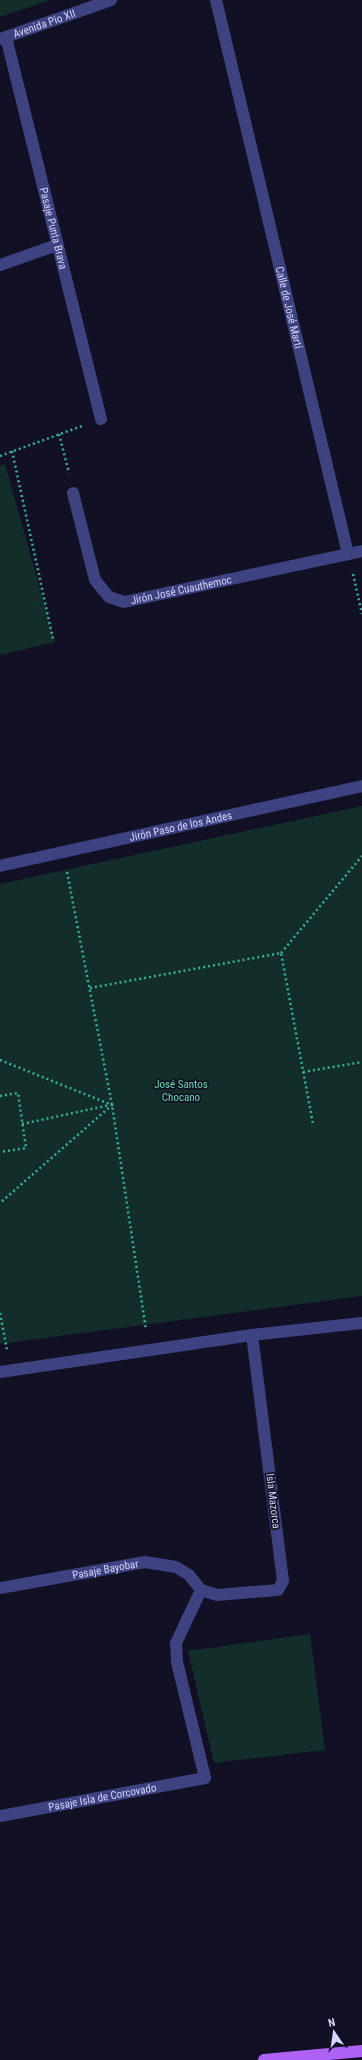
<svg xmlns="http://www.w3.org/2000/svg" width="362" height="2060" font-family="'Roboto Condensed',sans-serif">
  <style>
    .green { fill: #132e2a }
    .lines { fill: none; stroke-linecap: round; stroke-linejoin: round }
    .path { stroke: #36b09b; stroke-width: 2.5; stroke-dasharray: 2 3; stroke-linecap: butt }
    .minor { stroke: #3e4280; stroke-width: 12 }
    .major { stroke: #af62f6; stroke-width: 12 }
    .labels { text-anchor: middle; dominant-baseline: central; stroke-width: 3.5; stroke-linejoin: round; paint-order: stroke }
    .street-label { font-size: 11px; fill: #d5d5fd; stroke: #111024 }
    .park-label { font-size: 11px; fill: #65d9af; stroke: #111024 }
  </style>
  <rect width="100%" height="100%" fill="#111024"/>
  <g class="green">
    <polygon points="0,0 50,0 0,17"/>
    <polygon points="5,464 55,642 0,655 0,466"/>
    <polygon points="362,806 362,1296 0,1344 0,884"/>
    <polygon points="310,1634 325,1750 214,1763 188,1651"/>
  </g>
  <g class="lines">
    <g class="path">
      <polyline points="59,434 69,473"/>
      <polyline points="12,451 53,639"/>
      <polyline points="0,456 82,426"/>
      <polyline points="353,574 362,614"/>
      <polyline points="67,872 112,1105 146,1330"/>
      <polyline points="281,953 362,856"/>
      <polyline points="90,988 281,953 313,1124"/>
      <polyline points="0,1060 112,1105 0,1203"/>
      <polyline points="303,1072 362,1062"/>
      <polyline points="0,1096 18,1093 26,1148 0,1152"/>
      <polyline points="22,1124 110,1105"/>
      <polyline points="0,1313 7,1350"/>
    </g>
    <g class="minor">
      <path id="s1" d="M216,0L348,554"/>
      <path id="s2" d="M6,37L101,419"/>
      <path id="s3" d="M0,39L111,0"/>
      <polyline points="0,265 57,245"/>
      <path id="s4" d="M73,493L95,580L109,597L124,602L362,551"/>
      <path id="s5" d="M0,866L362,786"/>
      <polyline points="0,1372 252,1335 362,1323"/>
      <path id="s6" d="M0,1588L145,1562L176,1567L189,1575L201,1590"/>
      <polyline points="201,1590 217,1595 278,1590 283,1581 252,1335"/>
      <path id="s7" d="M0,1816L205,1778L177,1662L176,1643L201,1590"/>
    </g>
    <polyline class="major" points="264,2060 362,2051"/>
  </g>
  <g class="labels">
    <g class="street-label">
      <text stroke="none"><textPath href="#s3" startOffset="47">Avenida Pio XII</textPath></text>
      <text stroke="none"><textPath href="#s2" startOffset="197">Pasaje Punta Brava</textPath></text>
      <text stroke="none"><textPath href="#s1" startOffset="316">Calle de José Martí</textPath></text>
      <text stroke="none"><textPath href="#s4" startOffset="186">Jirón José Cuauthemoc</textPath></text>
      <text stroke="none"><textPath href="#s5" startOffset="185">Jirón Paso de los Andes</textPath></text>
      <text transform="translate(273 1501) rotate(83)">Isla Mazorca</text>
      <text stroke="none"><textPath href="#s6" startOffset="107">Pasaje Bayobar</textPath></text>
      <text stroke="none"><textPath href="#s7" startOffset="104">Pasaje Isla de Corcovado</textPath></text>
    </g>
    <g class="park-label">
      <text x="181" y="1084">José Santos<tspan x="181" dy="13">Chocano</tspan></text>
    </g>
  </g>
  <g transform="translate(334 2032) rotate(347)" stroke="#111024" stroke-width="3" paint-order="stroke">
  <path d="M0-3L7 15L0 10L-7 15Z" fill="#d5d5fd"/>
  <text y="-6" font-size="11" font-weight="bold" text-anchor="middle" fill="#d5d5fd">N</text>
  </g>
</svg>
